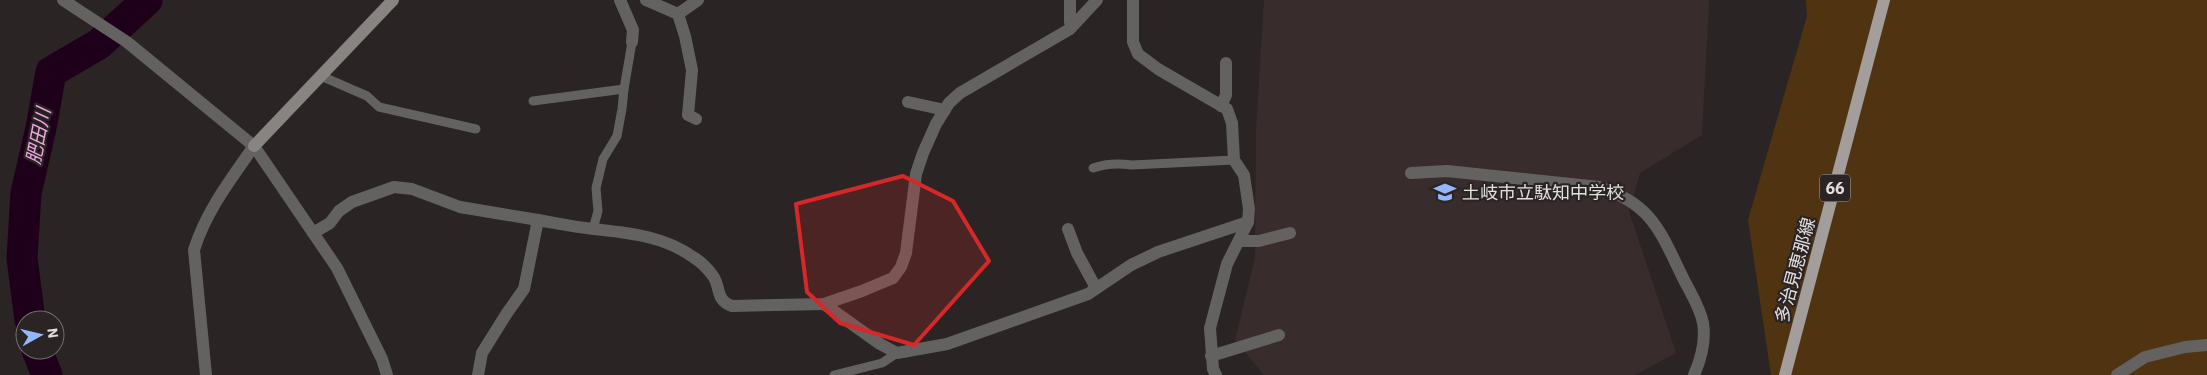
<svg xmlns="http://www.w3.org/2000/svg" width="2207" height="375" font-family="'IBM Plex Sans','Noto Sans JP',sans-serif">
  <style>
    .built { fill: #382d2c }
    .green { fill: #503412 }
    .lines { fill: none; stroke-linecap: round; stroke-linejoin: round }
    .river { stroke: #1f001b; stroke-width: 31 }
    .lane { stroke: #646261; stroke-width: 9 }
    .street { stroke: #646261; stroke-width: 12 }
    .secondary { stroke: #888482; stroke-width: 12 }
    .primary { stroke: #a39e9b; stroke-width: 12 }
    .marked { fill: #d62828; fill-opacity: 0.2; stroke: #d62828; stroke-width: 4; stroke-linejoin: round }
    .labels { text-anchor: middle; dominant-baseline: central; stroke-width: 4.5; stroke-linejoin: round; paint-order: stroke }
    .shield { fill: #2a2424; stroke: #aca7a7; stroke-width: 1 }
    .shield-label { font-size: 16px; font-weight: bold; fill: #e3dfdf }
    .poi-label { font-size: 18px; fill: #e3dfdf; stroke: #2a2424; text-anchor: start }
    .street-label { font-size: 18px; fill: #e3dfdf; stroke: #2a2424 }
    .water-label { font-size: 19px; font-style: italic; fill: #f0a8e2; stroke: #2a2424 }
  </style>
  <rect width="100%" height="100%" fill="#2a2424"/>
  <polygon class="built" points="1264,0 1709,0 1702,135 1640,173 1629,211 1676,353 1635,375 1264,375 1235,340 1255,258 1256,130"/>
  <polygon class="green" points="1806,0 2207,0 2207,375 1771,375 1748,220 1807,16"/>
  <g class="lines">
    <g class="river">
      <polyline points="30,320 22,258 26,193 41,128 51,72 99,44 147,0"/>
      <polyline points="37,350 47,375"/>
    </g>
    <g class="lane">
      <polyline points="321,76 367,96 379,107 476,129"/>
      <polyline points="533,101 624,89 632,42"/>
      <path d="M1093,168C1107,163 1118,163 1132,165L1234,160"/>
      <polyline points="593,229 598,211 596,188 603,159 617,136 622,109 624,89"/>
      <polyline points="834,375 882,363 897,353"/>
    </g>
    <g class="street">
      <polyline points="63,0 127,42 254,146 337,268 382,359 387,375"/>
      <polyline points="620,0 633,30 632,42"/>
      <polyline points="646,0 678,14 685,36 692,70 688,115 696,119"/>
      <polyline points="1070,0 1070,22 1072,26"/>
      <polyline points="1133,0 1133,42 1138,54 1158,69 1227,109 1232,123 1234,160 1244,175 1249,209 1248,222 1227,264 1210,328 1213,369 1216,375"/>
      <polyline points="678,14 698,0"/>
      <polyline points="908,102 945,110"/>
      <polyline points="1221,106 1226,95 1226,63"/>
      <path d="M1411,173L1447,171L1599,187C1652,204 1660,231 1683,278C1690,292 1700,307 1703,323C1706,341 1701,359 1694,375"/>
      <polyline points="1068,229 1077,253 1096,288"/>
      <polyline points="313,233 330,223 339,211 352,202 394,187 412,189 460,207 538,220"/>
      <polyline points="1240,241 1259,241 1290,233"/>
      <polyline points="824,304 880,344 897,353 947,344 1088,294 1131,265 1158,252 1248,222"/>
      <polyline points="1211,356 1279,335"/>
      <path d="M206,375L194,250C206,211 231,179 254,146"/>
      <path d="M478,375L482,353L507,313L524,289L538,220C556,223 575,227 594,229C629,233 664,236 693,257C700,261 708,269 713,276C721,287 715,300 732,306L824,304L862,291L893,278L901,267L906,253L916,174L923,153L936,124L949,103L960,93L1070,29L1097,0"/>
      <polyline points="2117,375 2145,357 2185,347 2207,345"/>
    </g>
    <polyline class="secondary" points="254,146 393,0"/>
    <polyline class="primary" points="1785,375 1884,0"/>
  </g>
  <path class="marked" d="M903,176L953,201L989,261L914,345L840,323L807,292L796,204Z"/>
  <defs>
    <g id="school-bare" transform="scale(1.725)"><path d="M0-5L7-2L0 1L-7-2ZM-4 1L0 2.5L4 1V4Q0 6-4 4Z" fill="#92b7fd" stroke="#2a2424" stroke-width="2.5" paint-order="stroke"/></g>
  </defs>
  <g fill-rule="evenodd">
    <use href="#school-bare" x="1445" y="192"/>
  </g>
  <g class="labels">
    <rect class="shield" x="1820" y="174.5" width="30" height="27" rx="4"/>
    <g class="shield-label">
      <text x="1835" y="188">66</text>
    </g>
    <g class="poi-label">
      <text x="1462" y="192">土岐市立駄知中学校</text>
    </g>
    <g class="street-label">
      <text transform="translate(1795 270) rotate(-75)">多治見恵那線</text>
    </g>
    <g class="water-label">
      <text transform="translate(38 136) rotate(-79)">肥田川</text>
    </g>
  </g>
  <g transform="translate(40 335) rotate(82)"><circle r="24" fill="#2a2424" stroke="#746f6f"/>
  <path d="M0-4L9 19L0 12L-9 19Z" fill="#92b7fd"/>
  <text y="-8" font-size="14" font-weight="bold" text-anchor="middle" fill="#e3dfdf">N</text>
  </g>
</svg>
